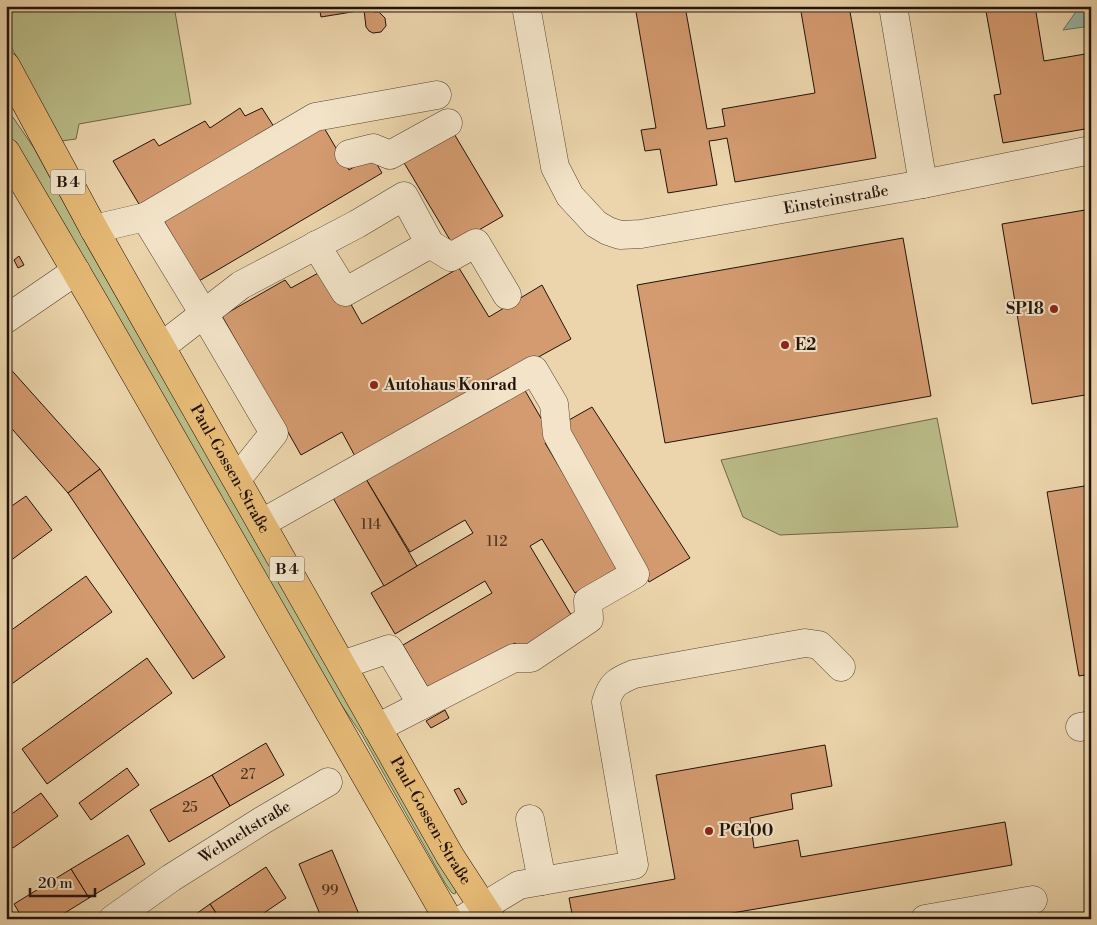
<svg xmlns="http://www.w3.org/2000/svg" width="1097" height="925" font-family="'Libre Bodoni',serif">
  <style>
    .green { fill: #babc88; stroke: #6e674a }
    .water { fill: #99b9a6; stroke: #697668 }
    .building { fill: #d49b70; stroke: #21120b }
    .lines { fill: none; stroke-linecap: round; stroke-linejoin: round }
    .minor-casing { stroke: #544333; stroke-width: 29 }
    .major-casing { stroke: #21120b; stroke-width: 29 }
    .minor { stroke: #f3e4c9; stroke-width: 28 }
    .major { stroke: #e6ba76; stroke-width: 28 }
    .poi-dot { fill: #8f2418; stroke: #f3e4c9; stroke-width: 2 }
    .labels { text-anchor: middle; dominant-baseline: central; stroke-width: 4; stroke-linejoin: round; paint-order: stroke }
    .number-label { font-size: 14px; fill: #4e3424 }
    .shield { fill: #f3e4c9; stroke: #605144; stroke-width: 1 }
    .shield-label { font-size: 15px; font-weight: bold; fill: #21120b }
    .street-label { font-size: 16px; fill: #21120b; stroke: #f3e4c9 }
    .poi-label { font-size: 16px; font-weight: bold; fill: #21120b; stroke: #f3e4c9; text-anchor: start }
  </style>
  <rect width="100%" height="100%" fill="#ecd5ac"/>
  <filter id="stains"><feTurbulence type="fractalNoise" baseFrequency=".004" numOctaves="4"/><feColorMatrix values="0 0 0 0 .2 0 0 0 0 .09 0 0 0 0 .02 0 0 0 .5 -.17"/></filter>
  <radialGradient id="worn" r=".72"><stop offset=".6" stop-color="#630" stop-opacity="0"/><stop offset="1" stop-color="#630" stop-opacity=".3"/></radialGradient>
  <g class="green">
    <polygon points="6,6 174,6 191,104 79,124 76,139 61,141 6,37"/>
    <polygon points="6,107 34,148 89,249 440,862 456,891 455,894 452,893 445,883 362,735 327,684 69,234 6,132"/>
    <polygon points="937,418 958,527 780,535 743,517 721,460"/>
  </g>
  <polygon class="water" points="1080,6 1091,6 1091,26 1063,30"/>
  <g class="building">
    <polygon points="319,6 386,6 372,9 373,12 379,12 385,18 386,26 381,32 373,33 369,31 366,27 364,10 321,17"/>
    <polygon points="635,6 685,6 707,129 725,126 722,109 815,93 800,6 849,6 876,158 735,182 727,138 717,140 709,141 717,185 668,193 660,149 645,151 641,130 656,128"/>
    <polygon points="985,6 1035,6 1044,61 1091,53 1091,128 1003,143 994,95 1001,94"/>
    <polygon points="240,108 245,116 262,108 276,130 142,209 113,161 154,139 159,146 205,121 210,128"/>
    <polygon points="320,121 349,170 372,156 382,173 199,281 161,216"/>
    <polygon points="453,132 503,216 453,245 403,161"/>
    <polygon points="1091,209 1091,394 1032,404 1002,224"/>
    <polygon points="903,238 931,396 665,443 637,285"/>
    <polygon points="19,256 24,265 18,268 14,260"/>
    <polygon points="459,268 489,317 542,285 571,339 356,458 342,432 301,455 222,316 285,280 291,288 320,272 348,299 362,324"/>
    <polygon points="6,364 100,469 68,493 6,422"/>
    <polygon points="523,387 553,439 545,443 619,567 575,593 542,539 530,546 576,623 522,655 515,643 431,693 403,645 492,593 485,581 395,634 371,593 473,533 465,520 410,552 366,479"/>
    <polygon points="592,407 690,558 649,582 560,425"/>
    <polygon points="100,469 225,657 193,679 68,493"/>
    <polygon points="366,479 417,566 384,586 333,498"/>
    <polygon points="1091,485 1091,674 1079,676 1047,492"/>
    <polygon points="26,496 52,530 6,564 6,510"/>
    <polygon points="86,576 112,612 6,688 6,634"/>
    <polygon points="147,658 172,693 47,784 22,749"/>
    <polygon points="445,710 449,718 431,728 426,721"/>
    <polygon points="266,743 284,775 230,806 212,775"/>
    <polygon points="825,745 832,786 791,794 793,809 750,818 754,848 798,840 801,857 1005,822 1012,865 715,916 715,919 573,919 569,898 675,879 656,775"/>
    <polygon points="127,768 139,785 91,820 79,803"/>
    <polygon points="212,775 230,806 169,842 150,810"/>
    <polygon points="459,788 467,802 462,805 454,790"/>
    <polygon points="41,793 58,816 13,848 6,838 6,818"/>
    <polygon points="128,835 145,864 89,898 71,869"/>
    <polygon points="332,850 361,919 322,919 299,864"/>
    <polygon points="266,867 286,898 255,919 220,919 210,904"/>
    <polygon points="71,869 89,898 55,919 23,919 14,904"/>
    <polygon points="210,904 220,919 189,919"/>
  </g>
  <g class="lines">
    <g class="minor-casing">
      <g id="minor">
        <path id="s1" d="M526,6L555,167L570,196L596,224L608,231L620,235L641,234L923,184L1091,150"/>
        <polyline points="893,6 923,184"/>
        <polyline points="349,154 373,148 390,155 448,123"/>
        <polyline points="145,217 315,117 437,95"/>
        <polyline points="94,229 145,217 204,314 274,433 237,479"/>
        <polyline points="316,245 345,292 430,244 451,257 476,243 507,295"/>
        <polyline points="6,319 76,271"/>
        <polyline points="161,347 241,285 357,224 404,196 430,244"/>
        <polyline points="262,523 534,370 554,404 557,434 635,574 588,601 589,619 531,658 514,658 377,728"/>
        <polyline points="342,665 389,649 422,705"/>
        <polyline points="1080,727 1091,725"/>
        <polyline points="530,819 542,881"/>
        <path id="s2" d="M113,919L171,878L263,820L328,782"/>
        <path d="M463,919L519,885L634,865L606,702C611,684 617,681 634,674L805,643L819,645L841,667"/>
        <polyline points="925,919 1033,900"/>
      </g>
    </g>
    <g class="major-casing">
      <g id="major">
        <path id="s3" d="M6,66L94,229L396,761L450,856L491,919"/>
        <polyline points="6,152 94,302 448,919"/>
      </g>
    </g>
    <use href="#minor" class="minor"/>
    <use href="#major" class="major"/>
  </g>
  <g class="poi-dot">
    <circle cx="1054" cy="309" r="5"/>
    <circle cx="785" cy="345" r="5"/>
    <circle cx="374" cy="385" r="5"/>
    <circle cx="709" cy="831" r="5"/>
  </g>
  <g class="labels">
    <g class="number-label">
      <text x="371" y="525">114</text>
      <text x="497" y="542">112</text>
      <text x="248" y="775">27</text>
      <text x="190" y="808">25</text>
      <text x="330" y="891">99</text>
    </g>
    <g class="shield">
      <rect x="50.5" y="169.5" width="35" height="25" rx="4"/>
      <rect x="269.5" y="556.5" width="35" height="25" rx="4"/>
    </g>
    <g class="shield-label">
      <text x="68" y="182">B 4</text>
      <text x="287" y="569">B 4</text>
    </g>
    <g class="street-label">
      <text stroke="none"><textPath href="#s1" startOffset="480">Einsteinstraße</textPath></text>
      <text stroke="none"><textPath href="#s3" startOffset="461">Paul-Gossen-Straße</textPath></text>
      <text stroke="none"><textPath href="#s3" startOffset="866">Paul-Gossen-Straße</textPath></text>
      <text stroke="none"><textPath href="#s2" startOffset="158">Wehneltstraße</textPath></text>
    </g>
    <g class="poi-label">
      <text x="1044" y="309" text-anchor="end">SP18</text>
      <text x="795" y="345">E2</text>
      <text x="384" y="385">Autohaus Konrad</text>
      <text x="719" y="831">PG100</text>
    </g>
  </g>
  <rect width="1097" height="925" fill="none" stroke="#ecd5ac" stroke-width="25"/>
  <rect x="8" y="8" width="1082" height="910" fill="none" stroke="#21120b" stroke-width="2.5"/>
  <rect x="12" y="12" width="1072" height="900" fill="none" stroke="#21120b"/>
  <path d="M30 888v8h65v-8" fill="none" stroke="#21120b" stroke-width="2.5"/>
  <text x="38" y="888" font-size="15" fill="#21120b" stroke="#f3e4c9" stroke-width="4" paint-order="stroke">20 m</text>
  <rect width="100%" height="100%" filter="url(#stains)"/>
  <rect width="100%" height="100%" fill="url(#worn)"/>
</svg>
